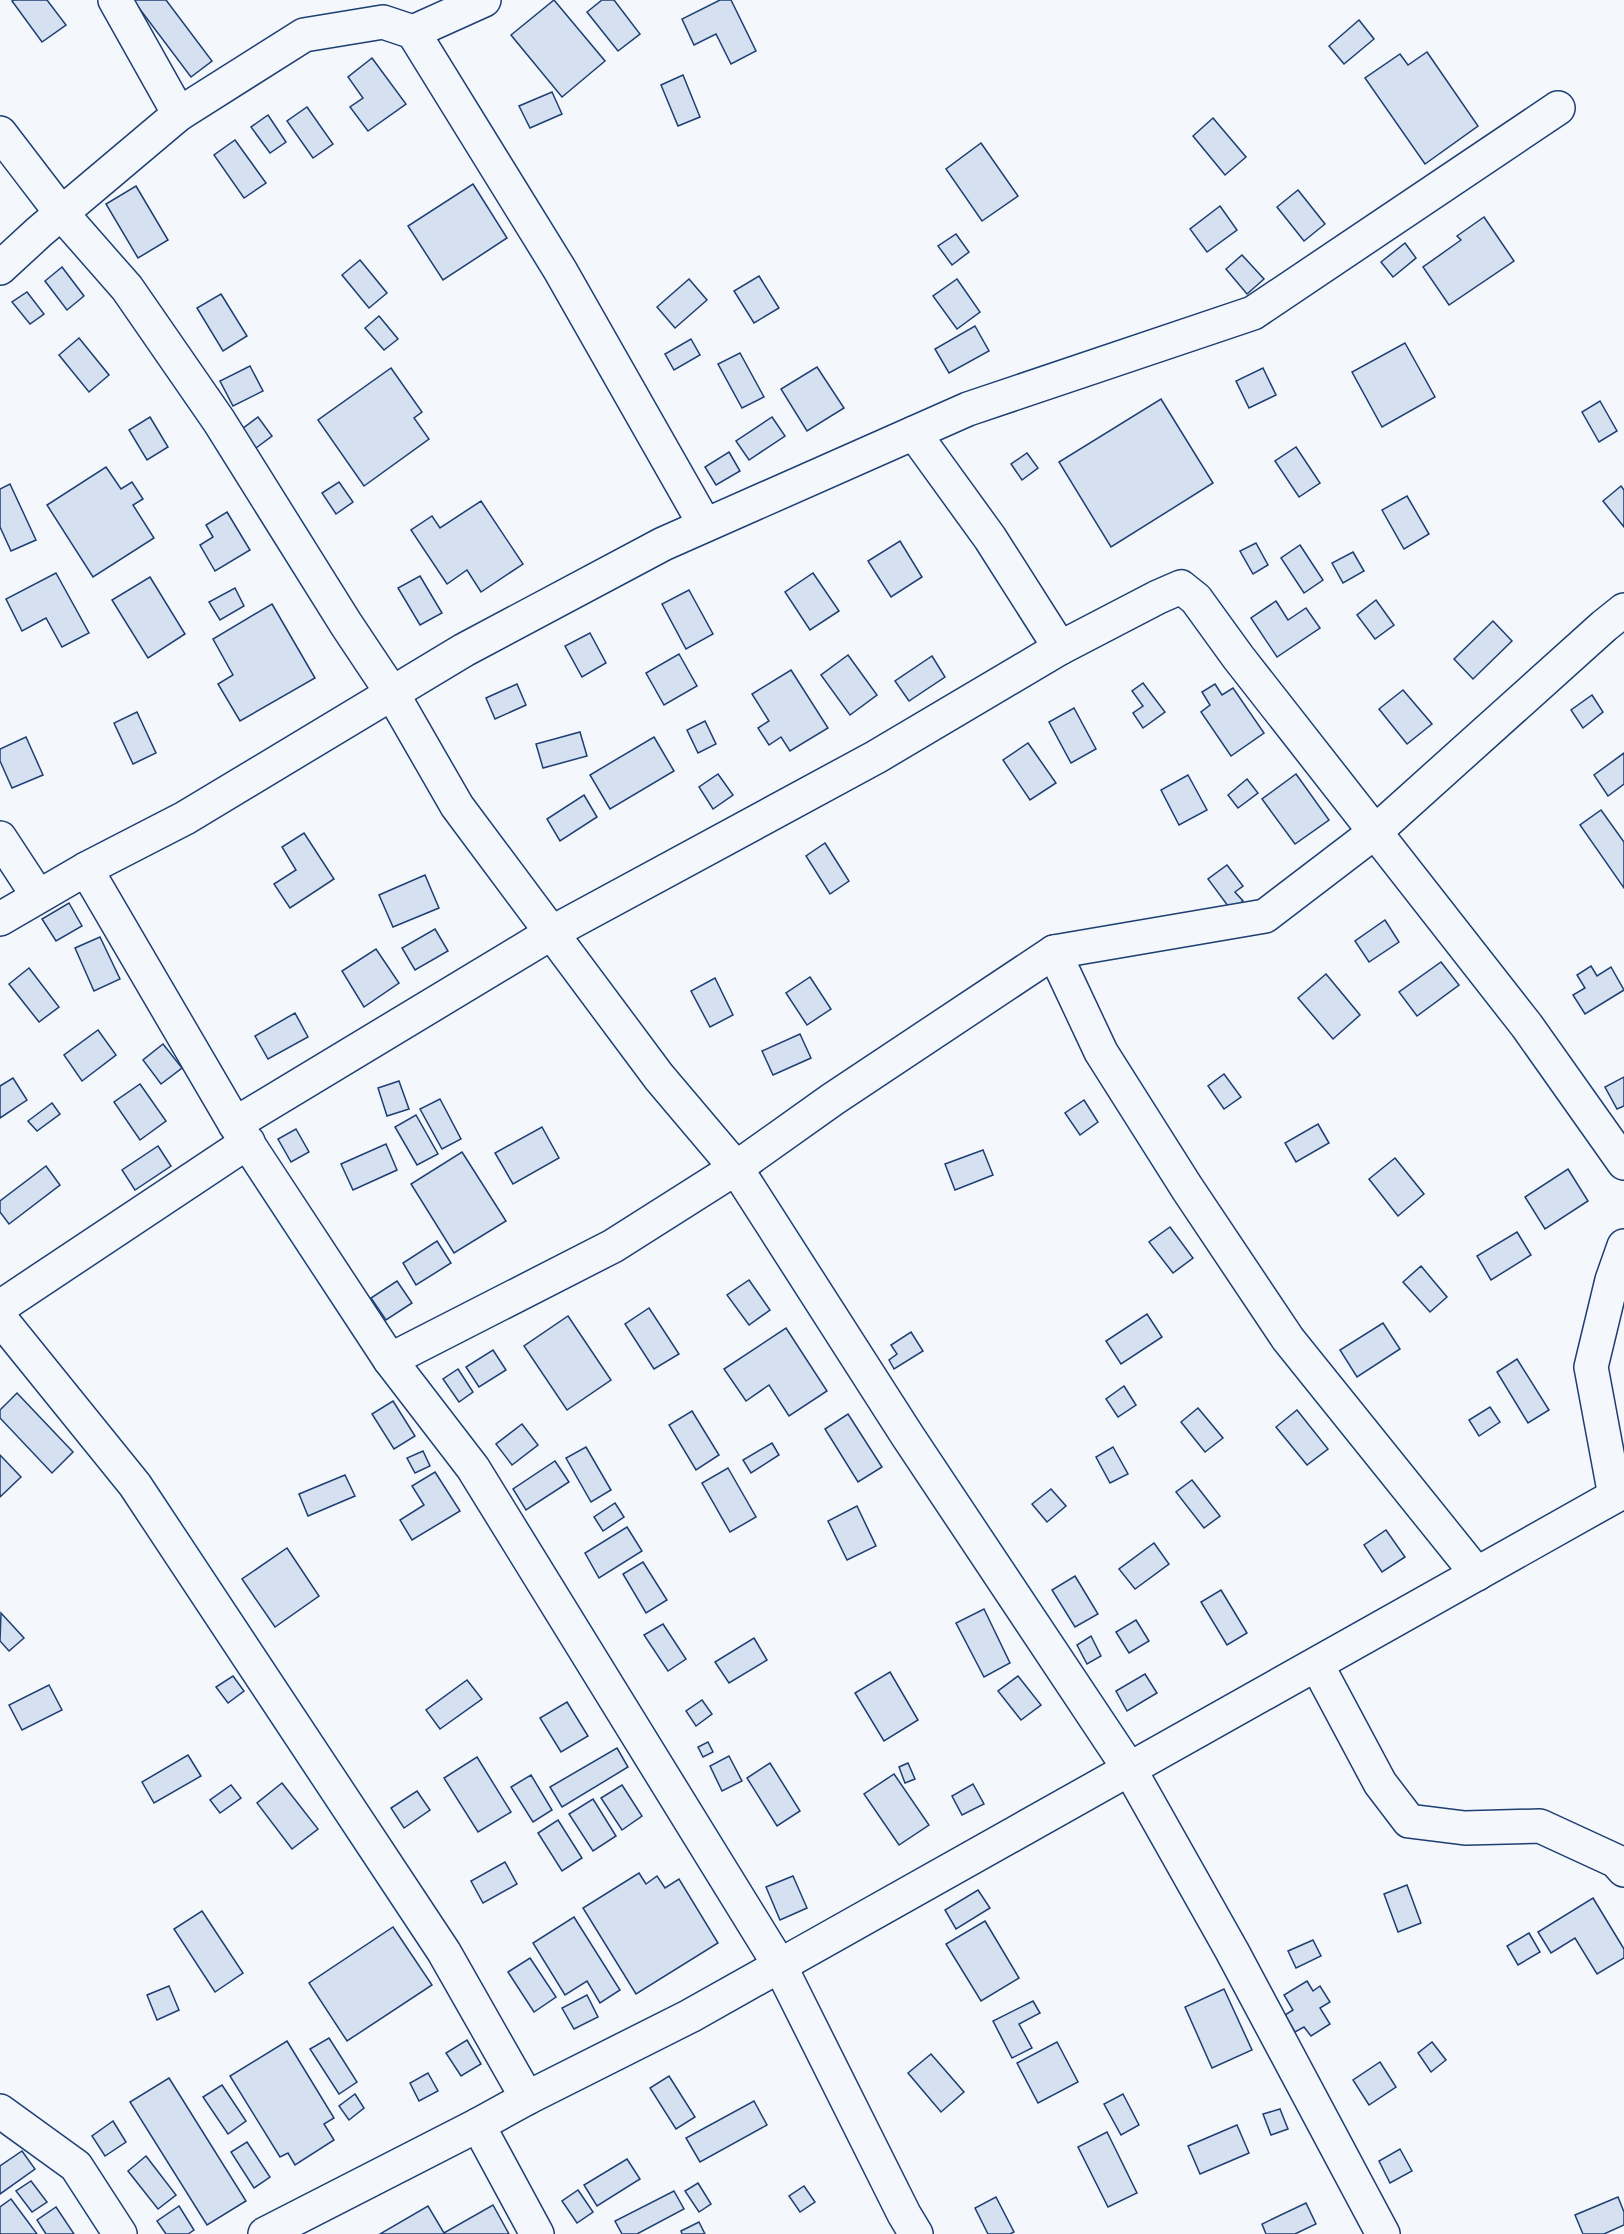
<svg xmlns="http://www.w3.org/2000/svg" width="1624" height="2234" font-family="Montserrat,sans-serif">
  <style>
    .building { fill: #d5e0f0; stroke: #1d3f73; stroke-width: 1.5 }
    .lines { fill: none; stroke-linecap: round; stroke-linejoin: round }
    .minor-casing { stroke: #1d3f73; stroke-width: 36 }
    .minor { stroke: #f4f7fb; stroke-width: 33 }
  </style>
  <rect width="100%" height="100%" fill="#f4f7fb"/>
  <g class="building">
    <polygon points="14,0 47,0 66,25 42,42 12,1"/>
    <polygon points="133,0 166,0 212,61 191,77"/>
    <polygon points="554,0 605,61 562,97 511,35"/>
    <polygon points="602,0 614,0 640,34 618,51 587,12"/>
    <polygon points="720,0 731,0 756,51 731,64 716,34 694,45 682,19"/>
    <polygon points="1359,20 1374,39 1344,64 1329,46"/>
    <polygon points="1427,52 1478,126 1425,164 1365,78 1400,54 1408,65"/>
    <polygon points="372,58 406,104 368,131 350,107 363,98 348,77"/>
    <polygon points="683,75 700,117 678,126 661,85"/>
    <polygon points="552,92 562,114 530,128 519,106"/>
    <polygon points="307,107 333,144 313,158 287,121"/>
    <polygon points="268,115 286,142 270,153 251,127"/>
    <polygon points="1213,118 1246,157 1225,175 1193,136"/>
    <polygon points="235,140 266,183 244,198 214,155"/>
    <polygon points="981,143 1018,196 982,221 946,169"/>
    <polygon points="473,184 507,238 443,280 408,226"/>
    <polygon points="136,186 168,240 138,258 106,204"/>
    <polygon points="1298,190 1325,224 1304,241 1277,207"/>
    <polygon points="1220,206 1237,230 1207,252 1190,229"/>
    <polygon points="1484,217 1514,261 1449,305 1423,267 1461,240 1457,236"/>
    <polygon points="956,234 969,252 952,265 938,246"/>
    <polygon points="1405,243 1416,258 1393,277 1381,262"/>
    <polygon points="1242,255 1264,279 1247,294 1226,269"/>
    <polygon points="360,260 387,293 369,308 342,275"/>
    <polygon points="62,267 84,296 67,310 45,281"/>
    <polygon points="759,276 779,308 754,323 734,291"/>
    <polygon points="689,279 707,300 675,328 657,307"/>
    <polygon points="957,279 980,312 957,329 933,296"/>
    <polygon points="27,292 44,314 30,324 12,302"/>
    <polygon points="221,294 247,336 223,351 197,308"/>
    <polygon points="379,316 398,339 384,350 365,328"/>
    <polygon points="975,326 989,351 949,373 935,349"/>
    <polygon points="79,338 109,375 89,392 59,355"/>
    <polygon points="691,339 700,355 674,370 665,354"/>
    <polygon points="1405,343 1435,397 1382,427 1352,372"/>
    <polygon points="740,353 764,397 742,408 718,364"/>
    <polygon points="250,366 263,391 233,406 220,381"/>
    <polygon points="817,367 844,408 807,431 781,389"/>
    <polygon points="391,368 422,412 414,418 429,439 364,486 318,420"/>
    <polygon points="1263,368 1276,395 1249,408 1236,381"/>
    <polygon points="1161,399 1213,483 1111,547 1059,462"/>
    <polygon points="1600,401 1617,431 1599,442 1582,412"/>
    <polygon points="150,417 168,447 147,460 129,430"/>
    <polygon points="258,417 272,436 256,448 242,429"/>
    <polygon points="772,417 785,436 749,460 736,441"/>
    <polygon points="1296,447 1320,483 1299,497 1275,461"/>
    <polygon points="729,452 740,471 716,485 705,467"/>
    <polygon points="1027,453 1038,468 1022,480 1011,464"/>
    <polygon points="106,467 121,489 132,482 143,499 133,505 154,538 93,577 47,505"/>
    <polygon points="339,482 353,502 336,514 322,493"/>
    <polygon points="10,484 36,540 11,551 0,527 0,489"/>
    <polygon points="1621,486 1624,490 1624,527 1603,501"/>
    <polygon points="1407,496 1429,534 1404,549 1382,510"/>
    <polygon points="481,501 523,564 481,592 467,570 447,584 411,530 432,516 440,528"/>
    <polygon points="227,512 250,550 215,571 200,545 213,537 206,525"/>
    <polygon points="900,541 922,577 891,597 868,561"/>
    <polygon points="1256,543 1268,565 1253,574 1240,551"/>
    <polygon points="1300,545 1323,580 1304,593 1281,558"/>
    <polygon points="1353,552 1364,571 1343,583 1332,563"/>
    <polygon points="56,573 89,633 62,647 46,618 22,631 6,599"/>
    <polygon points="813,573 839,611 810,630 785,592"/>
    <polygon points="420,576 442,613 420,625 398,588"/>
    <polygon points="150,577 185,634 148,658 112,600"/>
    <polygon points="235,588 244,606 220,620 209,602"/>
    <polygon points="689,590 713,634 686,649 662,604"/>
    <polygon points="1376,600 1394,625 1375,639 1357,615"/>
    <polygon points="1276,601 1288,620 1306,608 1320,628 1277,657 1251,618"/>
    <polygon points="272,604 315,678 240,721 218,684 233,675 213,639"/>
    <polygon points="1493,621 1512,641 1473,679 1454,659"/>
    <polygon points="590,633 606,663 582,677 565,646"/>
    <polygon points="679,654 697,686 664,705 646,673"/>
    <polygon points="848,655 877,695 850,715 821,675"/>
    <polygon points="932,656 945,677 909,701 895,681"/>
    <polygon points="791,670 828,728 790,751 781,737 769,745 758,728 769,721 752,694"/>
    <polygon points="1143,683 1165,712 1143,728 1133,713 1143,706 1132,691"/>
    <polygon points="517,684 526,705 495,719 486,698"/>
    <polygon points="1215,684 1222,695 1233,688 1264,733 1231,756 1201,712 1210,705 1202,692"/>
    <polygon points="1403,690 1432,724 1407,744 1379,709"/>
    <polygon points="1592,695 1603,712 1583,728 1571,710"/>
    <polygon points="1074,708 1096,749 1071,763 1049,722"/>
    <polygon points="137,712 156,753 133,764 114,723"/>
    <polygon points="705,721 716,744 698,753 687,730"/>
    <polygon points="580,732 587,756 543,768 536,744"/>
    <polygon points="26,737 43,775 12,788 0,761 0,749"/>
    <polygon points="654,737 674,771 610,809 590,775"/>
    <polygon points="1028,743 1056,783 1030,800 1003,760"/>
    <polygon points="1624,753 1624,784 1608,796 1594,775"/>
    <polygon points="718,774 733,795 713,809 699,787"/>
    <polygon points="1296,774 1329,820 1295,844 1262,799"/>
    <polygon points="1188,775 1207,810 1179,825 1161,790"/>
    <polygon points="1247,779 1258,793 1238,808 1228,795"/>
    <polygon points="584,795 597,817 560,841 547,819"/>
    <polygon points="1601,810 1624,842 1624,888 1580,825"/>
    <polygon points="304,833 334,879 290,908 274,884 296,870 282,847"/>
    <polygon points="825,843 849,881 830,894 806,856"/>
    <polygon points="1227,865 1243,886 1235,892 1243,901 1231,910 1208,879"/>
    <polygon points="425,875 439,908 393,927 379,895"/>
    <polygon points="69,903 82,926 56,941 42,919"/>
    <polygon points="1385,920 1399,942 1369,962 1355,941"/>
    <polygon points="435,929 448,951 415,970 402,948"/>
    <polygon points="100,937 120,979 94,991 75,948"/>
    <polygon points="376,949 399,983 364,1007 342,971"/>
    <polygon points="1441,962 1459,985 1417,1016 1399,992"/>
    <polygon points="1591,966 1597,976 1611,967 1624,990 1585,1014 1573,995 1585,988 1577,975"/>
    <polygon points="29,968 59,1007 39,1022 9,984"/>
    <polygon points="1326,974 1360,1015 1333,1039 1298,998"/>
    <polygon points="810,977 831,1009 807,1025 786,993"/>
    <polygon points="715,978 733,1015 710,1027 691,991"/>
    <polygon points="295,1013 308,1037 268,1059 255,1036"/>
    <polygon points="98,1030 116,1055 82,1081 64,1055"/>
    <polygon points="800,1034 811,1058 773,1075 762,1051"/>
    <polygon points="163,1044 182,1068 161,1084 143,1060"/>
    <polygon points="1224,1074 1241,1097 1224,1109 1208,1086"/>
    <polygon points="1624,1077 1624,1106 1617,1109 1605,1087"/>
    <polygon points="13,1078 27,1100 0,1118 0,1086"/>
    <polygon points="399,1081 409,1109 387,1116 378,1088"/>
    <polygon points="140,1084 166,1121 140,1140 114,1102"/>
    <polygon points="440,1099 461,1139 442,1149 420,1109"/>
    <polygon points="1084,1100 1098,1122 1080,1135 1065,1113"/>
    <polygon points="52,1103 60,1114 37,1131 28,1121"/>
    <polygon points="416,1115 438,1154 417,1165 395,1127"/>
    <polygon points="1318,1124 1329,1143 1296,1162 1285,1143"/>
    <polygon points="542,1127 559,1158 513,1184 495,1153"/>
    <polygon points="296,1129 309,1152 291,1162 278,1139"/>
    <polygon points="386,1144 397,1170 353,1190 341,1164"/>
    <polygon points="158,1146 171,1166 135,1190 122,1170"/>
    <polygon points="983,1150 993,1175 955,1190 945,1164"/>
    <polygon points="462,1152 506,1221 454,1253 411,1184"/>
    <polygon points="1395,1158 1424,1194 1398,1216 1369,1179"/>
    <polygon points="46,1166 60,1185 9,1224 0,1212 0,1201"/>
    <polygon points="1568,1169 1588,1201 1545,1229 1525,1197"/>
    <polygon points="1170,1227 1193,1258 1173,1273 1149,1242"/>
    <polygon points="1517,1232 1531,1255 1491,1280 1477,1256"/>
    <polygon points="437,1241 451,1263 416,1285 403,1263"/>
    <polygon points="1421,1266 1447,1297 1430,1312 1403,1282"/>
    <polygon points="749,1280 770,1310 749,1325 727,1295"/>
    <polygon points="397,1281 412,1303 386,1320 371,1298"/>
    <polygon points="649,1308 679,1354 654,1369 625,1324"/>
    <polygon points="1147,1314 1162,1337 1121,1364 1106,1341"/>
    <polygon points="568,1316 611,1380 567,1410 524,1346"/>
    <polygon points="1383,1323 1400,1349 1357,1377 1340,1350"/>
    <polygon points="786,1328 827,1391 789,1416 769,1385 746,1401 724,1369"/>
    <polygon points="911,1332 923,1351 894,1369 889,1360 897,1354 891,1345"/>
    <polygon points="493,1350 506,1370 479,1387 466,1367"/>
    <polygon points="1517,1359 1549,1410 1528,1423 1497,1372"/>
    <polygon points="458,1369 473,1392 459,1402 443,1379"/>
    <polygon points="1124,1386 1136,1405 1118,1417 1106,1399"/>
    <polygon points="17,1393 73,1452 52,1473 0,1418 0,1410"/>
    <polygon points="393,1401 415,1436 394,1449 372,1414"/>
    <polygon points="1490,1407 1500,1422 1479,1436 1469,1420"/>
    <polygon points="1198,1408 1223,1438 1205,1452 1181,1422"/>
    <polygon points="1297,1410 1328,1449 1307,1465 1276,1427"/>
    <polygon points="692,1411 719,1455 696,1470 669,1425"/>
    <polygon points="848,1414 882,1467 858,1482 825,1429"/>
    <polygon points="522,1424 538,1445 512,1465 496,1444"/>
    <polygon points="772,1443 779,1455 751,1473 743,1460"/>
    <polygon points="586,1447 611,1490 591,1502 566,1458"/>
    <polygon points="1113,1447 1128,1474 1110,1483 1096,1457"/>
    <polygon points="423,1451 430,1466 415,1473 407,1458"/>
    <polygon points="0,1455 21,1477 0,1497"/>
    <polygon points="555,1461 569,1482 526,1510 513,1489"/>
    <polygon points="728,1468 756,1517 730,1532 702,1483"/>
    <polygon points="435,1472 460,1511 412,1540 400,1520 424,1505 412,1486"/>
    <polygon points="345,1475 355,1496 308,1516 299,1494"/>
    <polygon points="1192,1480 1220,1516 1204,1528 1176,1492"/>
    <polygon points="1051,1489 1066,1506 1047,1522 1032,1504"/>
    <polygon points="615,1503 624,1517 603,1531 594,1517"/>
    <polygon points="857,1506 876,1546 847,1560 828,1521"/>
    <polygon points="627,1527 642,1551 599,1578 585,1553"/>
    <polygon points="1386,1530 1405,1557 1382,1572 1364,1545"/>
    <polygon points="1154,1543 1169,1564 1135,1589 1119,1569"/>
    <polygon points="287,1548 319,1596 275,1627 242,1579"/>
    <polygon points="643,1562 667,1600 646,1613 623,1574"/>
    <polygon points="1075,1576 1098,1614 1075,1627 1052,1590"/>
    <polygon points="1221,1590 1247,1633 1227,1645 1201,1602"/>
    <polygon points="984,1609 1010,1663 984,1677 956,1623"/>
    <polygon points="1,1613 24,1638 9,1651 0,1641"/>
    <polygon points="1136,1620 1149,1641 1129,1653 1116,1632"/>
    <polygon points="663,1624 686,1659 668,1671 644,1635"/>
    <polygon points="1091,1636 1101,1656 1087,1664 1077,1645"/>
    <polygon points="754,1638 767,1660 729,1683 715,1662"/>
    <polygon points="890,1672 918,1720 884,1741 855,1693"/>
    <polygon points="1145,1674 1157,1693 1127,1711 1116,1691"/>
    <polygon points="233,1676 244,1691 228,1703 216,1687"/>
    <polygon points="1018,1676 1041,1705 1021,1720 998,1691"/>
    <polygon points="467,1680 482,1699 440,1729 426,1710"/>
    <polygon points="49,1685 62,1710 22,1730 9,1705"/>
    <polygon points="702,1700 712,1714 696,1726 686,1711"/>
    <polygon points="567,1702 588,1736 561,1752 540,1718"/>
    <polygon points="708,1742 713,1752 703,1757 698,1747"/>
    <polygon points="617,1748 628,1767 562,1807 550,1787"/>
    <polygon points="188,1755 201,1776 154,1803 142,1782"/>
    <polygon points="729,1756 742,1781 722,1791 710,1766"/>
    <polygon points="477,1757 511,1812 478,1832 444,1778"/>
    <polygon points="770,1763 800,1811 777,1826 747,1778"/>
    <polygon points="908,1763 915,1779 905,1783 899,1767"/>
    <polygon points="894,1774 929,1825 899,1845 864,1794"/>
    <polygon points="531,1775 552,1810 533,1822 511,1787"/>
    <polygon points="282,1783 318,1829 292,1849 257,1803"/>
    <polygon points="973,1784 984,1804 962,1815 952,1796"/>
    <polygon points="231,1785 241,1798 220,1813 210,1800"/>
    <polygon points="622,1785 642,1816 622,1830 601,1798"/>
    <polygon points="417,1791 430,1810 404,1828 391,1808"/>
    <polygon points="593,1799 616,1836 593,1851 569,1814"/>
    <polygon points="558,1820 582,1858 562,1871 538,1833"/>
    <polygon points="505,1862 517,1884 483,1903 471,1881"/>
    <polygon points="639,1873 646,1884 657,1876 665,1888 679,1879 718,1943 636,1994 583,1908"/>
    <polygon points="793,1876 807,1908 780,1920 766,1887"/>
    <polygon points="1407,1885 1421,1923 1398,1932 1384,1894"/>
    <polygon points="978,1890 990,1908 956,1929 945,1910"/>
    <polygon points="1593,1898 1624,1949 1624,1958 1597,1974 1575,1938 1551,1953 1538,1932"/>
    <polygon points="202,1911 243,1973 215,1992 174,1929"/>
    <polygon points="574,1917 620,1990 600,2003 587,1981 565,1995 533,1943"/>
    <polygon points="985,1921 1019,1978 981,2001 946,1944"/>
    <polygon points="393,1927 432,1985 347,2041 309,1983"/>
    <polygon points="1529,1933 1540,1952 1518,1965 1507,1946"/>
    <polygon points="1313,1940 1321,1956 1296,1968 1288,1951"/>
    <polygon points="530,1958 556,1997 534,2012 508,1972"/>
    <polygon points="1307,1981 1313,1991 1320,1986 1330,2002 1320,2008 1330,2024 1311,2036 1304,2027 1295,2032 1285,2015 1293,2010 1284,1995"/>
    <polygon points="169,1986 179,2010 157,2020 147,1995"/>
    <polygon points="1224,1989 1252,2050 1212,2068 1185,2007"/>
    <polygon points="587,1995 598,2017 574,2029 562,2008"/>
    <polygon points="1033,2001 1040,2013 1019,2024 1032,2048 1012,2058 993,2021"/>
    <polygon points="329,2038 357,2082 339,2094 310,2049"/>
    <polygon points="467,2040 481,2064 461,2076 446,2053"/>
    <polygon points="287,2041 334,2118 324,2124 334,2140 295,2165 288,2153 280,2157 230,2076"/>
    <polygon points="1057,2042 1078,2082 1038,2103 1017,2063"/>
    <polygon points="1432,2042 1446,2060 1431,2072 1418,2053"/>
    <polygon points="931,2054 964,2092 941,2112 908,2073"/>
    <polygon points="1380,2062 1396,2087 1369,2105 1353,2080"/>
    <polygon points="428,2073 438,2091 419,2101 410,2083"/>
    <polygon points="669,2076 695,2117 676,2129 650,2088"/>
    <polygon points="169,2078 246,2201 207,2225 130,2102"/>
    <polygon points="222,2085 246,2121 228,2134 203,2097"/>
    <polygon points="355,2094 364,2108 349,2120 339,2106"/>
    <polygon points="1123,2094 1139,2125 1121,2135 1104,2104"/>
    <polygon points="754,2101 767,2125 700,2162 686,2138"/>
    <polygon points="1280,2109 1288,2129 1271,2135 1263,2114"/>
    <polygon points="113,2121 126,2142 105,2156 92,2136"/>
    <polygon points="1237,2125 1249,2153 1200,2174 1188,2146"/>
    <polygon points="1107,2132 1137,2193 1108,2207 1078,2147"/>
    <polygon points="247,2142 270,2177 254,2188 231,2152"/>
    <polygon points="1400,2149 1412,2171 1390,2183 1379,2161"/>
    <polygon points="22,2151 35,2169 0,2194 0,2166"/>
    <polygon points="146,2156 176,2195 158,2209 128,2171"/>
    <polygon points="627,2159 640,2179 597,2206 584,2185"/>
    <polygon points="31,2181 47,2202 32,2212 16,2191"/>
    <polygon points="698,2183 711,2204 699,2212 685,2191"/>
    <polygon points="804,2186 815,2202 800,2212 789,2196"/>
    <polygon points="578,2190 593,2212 577,2223 562,2201"/>
    <polygon points="674,2191 684,2209 637,2234 622,2234 615,2221"/>
    <polygon points="996,2197 1014,2232 1010,2234 988,2234 975,2208"/>
    <polygon points="1618,2197 1624,2212 1624,2225 1604,2234 1583,2234 1575,2215"/>
    <polygon points="11,2199 37,2234 0,2234 0,2207"/>
    <polygon points="1306,2203 1316,2224 1295,2234 1266,2234 1262,2224"/>
    <polygon points="493,2205 509,2234 380,2234 428,2206 444,2233"/>
    <polygon points="179,2206 194,2230 188,2234 166,2234 157,2221"/>
    <polygon points="56,2207 74,2234 46,2234 37,2220"/>
    <polygon points="699,2222 705,2234 682,2234 681,2231"/>
  </g>
  <g class="lines">
    <g class="minor-casing">
      <g id="minor">
        <polyline points="115,0 179,114"/>
        <polyline points="413,32 560,270 705,525"/>
        <polyline points="0,133 62,214 127,288 219,421 346,624 392,693 457,806 659,1077 736,1168 907,1435 1130,1770 1232,1951 1383,2234"/>
        <polyline points="0,268 39,232 179,114 304,35 383,22 413,32 484,0"/>
        <polyline points="914,433 990,538 1060,648"/>
        <polyline points="0,838 38,896"/>
        <polyline points="86,869 235,1124 390,1360 473,1468 780,1966 904,2214 916,2234"/>
        <polyline points="0,919 86,869 185,818 464,650 663,544 968,409 1253,313 1558,108"/>
        <polyline points="1054,952 1101,1052 1187,1188 1288,1339 1477,1574"/>
        <polyline points="235,1124 553,932 876,757 1060,648 1158,597 1181,587 1196,599 1238,657 1527,1026 1624,1163"/>
        <polyline points="0,1307 248,1142"/>
        <polyline points="0,1318 135,1485 444,1952 527,2098"/>
        <polyline points="390,1360 613,1246 736,1168 833,1099 1054,952 1265,916 1375,832 1604,626 1624,610"/>
        <polyline points="1615,1496 1591,1367 1612,1280 1624,1246"/>
        <polyline points="1317,1665 1380,1783 1409,1821 1465,1828 1540,1826 1616,1861 1624,1870"/>
        <polyline points="0,2111 76,2166 120,2234"/>
        <polyline points="478,2125 537,2234"/>
        <polyline points="265,2234 478,2125 527,2098 690,2016 1624,1491"/>
      </g>
    </g>
    <use href="#minor" class="minor"/>
  </g>
</svg>
